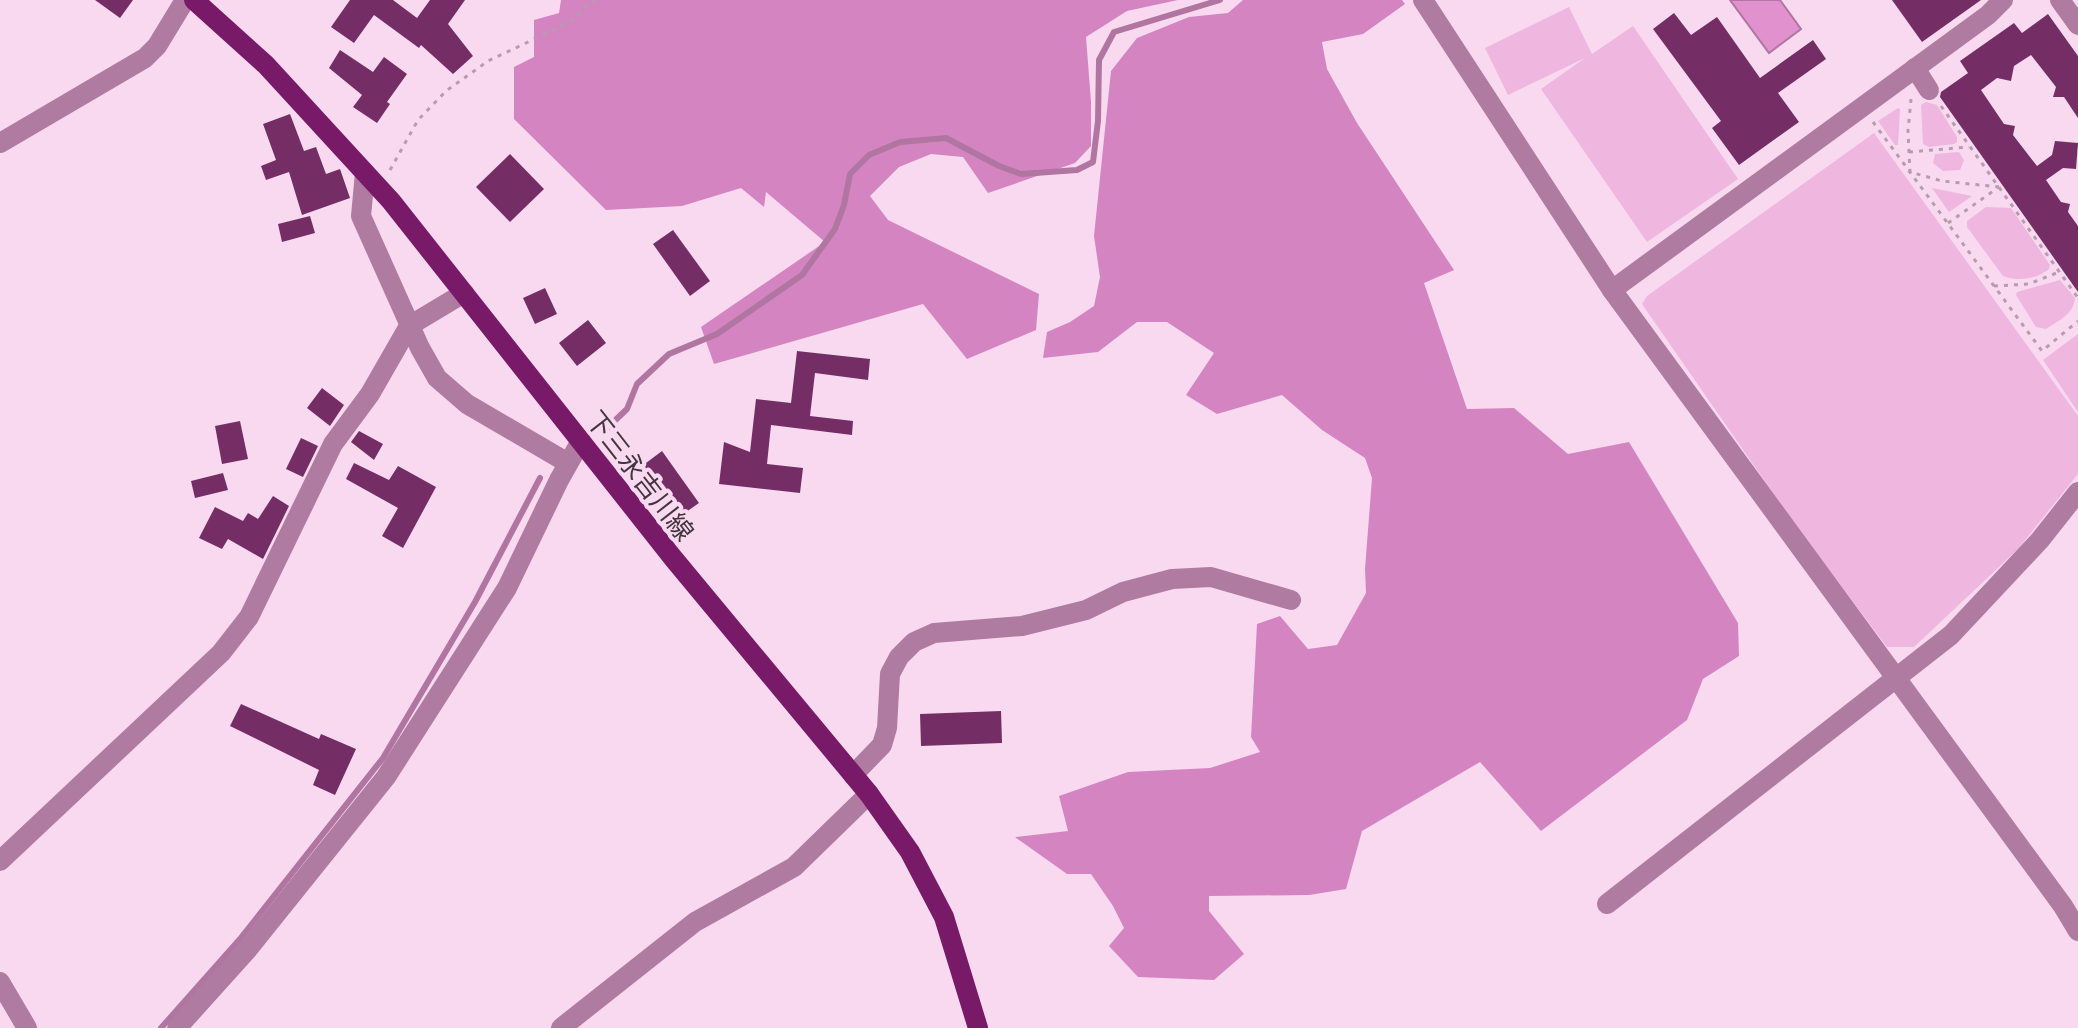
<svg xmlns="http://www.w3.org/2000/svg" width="2078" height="1028" font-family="Barlow,'Noto Sans JP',sans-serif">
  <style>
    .green { fill: #efb6df }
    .forest { fill: #d485c1 }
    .water { fill: #e191cd; stroke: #b175a2; stroke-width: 2 }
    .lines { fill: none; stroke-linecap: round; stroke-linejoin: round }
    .stream { stroke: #b175a2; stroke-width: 6 }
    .building { fill: #752e65 }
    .path { stroke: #b59cae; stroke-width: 3; stroke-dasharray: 4 6; stroke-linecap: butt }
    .minor { stroke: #af7ba1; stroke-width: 20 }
    .major { stroke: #791a68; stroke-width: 20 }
    .labels { text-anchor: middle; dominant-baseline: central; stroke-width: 8; stroke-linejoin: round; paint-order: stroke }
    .street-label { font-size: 26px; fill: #42353e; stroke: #f9d9ef }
  </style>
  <rect width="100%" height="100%" fill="#f9d9ef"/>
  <g class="green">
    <polygon points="1569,7 1592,54 1633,26 1738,179 1647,242 1541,89 1585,58 1508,95 1485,48"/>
    <polygon points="1926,102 1937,105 1957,137 1957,142 1954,144 1929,147 1923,144 1921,105"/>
    <polygon points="1898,108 1900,109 1898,145 1895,145 1878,121"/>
    <polygon points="1874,133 2078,416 2078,474 2018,549 1914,647 1887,647 1796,526 1642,304 1647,296"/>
    <polygon points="1959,152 1964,160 1960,170 1943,171 1933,163 1935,154"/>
    <polygon points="1932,188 1972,196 1949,212"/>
    <path d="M1986,207L2011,208L2050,265L2049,269C2037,279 2017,282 2003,276L1967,227V221Z"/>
    <path d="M2060,280L2075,298C2074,314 2058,321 2046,329L2036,327L2016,295L2017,292Z"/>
    <polygon points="2078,334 2078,412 2043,360"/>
  </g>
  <g class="forest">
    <polygon points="561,0 1178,0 1127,11 1086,37 1091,102 1091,146 1075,163 988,193 963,157 931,154 899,167 870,196 888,220 1039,294 1036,330 967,359 923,304 714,364 701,327 825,242 766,192 764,207 741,188 682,206 606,210 514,119 514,67 534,57 534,20 559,13"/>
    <polygon points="1243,0 1402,0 1405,4 1363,34 1322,42 1327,69 1357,123 1454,270 1424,283 1467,409 1514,408 1568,454 1629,442 1738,623 1739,656 1703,679 1687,720 1541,831 1480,762 1362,831 1346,889 1309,895 1209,896 1209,911 1244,954 1214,980 1138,977 1109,946 1124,928 1113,906 1091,874 1067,874 1015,837 1068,831 1059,796 1128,772 1210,768 1260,752 1251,737 1257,624 1280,616 1308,649 1337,645 1366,593 1365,569 1372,478 1365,458 1322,430 1282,395 1217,414 1186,395 1214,353 1167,322 1137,322 1098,352 1043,358 1047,332 1070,322 1094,306 1100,277 1094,236 1111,71 1137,38 1189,17 1228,13"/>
  </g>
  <polygon class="water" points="1730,0 1780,0 1801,29 1769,53"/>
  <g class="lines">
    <g class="stream">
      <polyline points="603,432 627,409 637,384 669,354 717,334 802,275 835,229 844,205 850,174 869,155 900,142 946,138 999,166 1021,174 1077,170 1093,162 1098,121 1099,60 1114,32 1220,0"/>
      <polyline points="161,1028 240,939 383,758 475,602 540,478"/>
    </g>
  </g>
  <g class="building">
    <polygon points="95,0 133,0 120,18"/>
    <polygon points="350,0 393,0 417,18 430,0 465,0 448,24 473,56 453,74 421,45 419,48 374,15 354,43 331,27"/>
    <polygon points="1892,0 1981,0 1922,42"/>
    <polygon points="1674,13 1691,35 1717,17 1760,78 1813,40 1826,59 1778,93 1799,122 1739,165 1712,128 1721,121 1653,29"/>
    <polygon points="2048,14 2078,56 2078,118 2064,97 2053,97 2056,87 2031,55 2014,66 2011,81 1997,78 1981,90 2004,124 2015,126 2013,135 2037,166 2052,155 2055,141 2078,143 2076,169 2063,168 2046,180 2061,202 2070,204 2068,212 2078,226 2078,292 1940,97 1941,92 1968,73 1960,61 2014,23 2022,33"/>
    <polygon points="340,50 373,72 384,57 407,74 387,102 390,104 377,123 353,107 362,95 329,68"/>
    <polygon points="290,114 304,151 316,147 326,174 340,169 350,198 302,215 289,172 266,180 261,166 276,160 263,124"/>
    <polygon points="510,154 544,189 510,222 476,187"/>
    <polygon points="310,216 315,233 282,242 278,224"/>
    <polygon points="673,230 710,281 690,296 653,244"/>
    <polygon points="545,288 557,314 535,324 523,298"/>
    <polygon points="588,320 606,343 577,366 559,343"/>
    <polygon points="797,351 870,359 868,380 815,373 810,416 853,421 852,435 771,425 767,464 803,468 800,493 719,484 724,442 750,452 756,399 791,403"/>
    <polygon points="322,388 344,405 330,426 307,408"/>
    <polygon points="240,421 248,459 222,464 215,426"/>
    <polygon points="359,431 383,444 374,460 351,442"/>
    <polygon points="301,438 318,446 303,477 286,469"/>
    <polygon points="662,451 699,503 679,517 642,466"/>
    <polygon points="354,463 389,480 398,466 436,487 403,548 382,536 398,508 346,479"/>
    <polygon points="223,473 228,490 195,498 191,481"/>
    <polygon points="273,496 289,506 263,559 228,539 222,549 199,538 215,507 243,521 248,513 258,519"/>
    <polygon points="241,704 319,739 321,734 356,749 335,795 313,785 319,770 230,726"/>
    <polygon points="1001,711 1002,743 921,746 920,714"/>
  </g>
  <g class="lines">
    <g class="path">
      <polyline points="1911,99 1908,131 1910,172 1942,181 1999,187"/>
      <polyline points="1941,106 2078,298"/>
      <polyline points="1873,122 2042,351 2078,321"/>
      <polyline points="1909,152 1969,147"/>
      <polyline points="390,170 418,120 446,91 488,61 568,23 594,0"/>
      <polyline points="1948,223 1999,187"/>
      <polyline points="1994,286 2029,284 2059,272"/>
    </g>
    <g class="minor">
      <polyline points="1423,0 1612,290 2063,906 2078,931"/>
      <polyline points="2060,0 2078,25"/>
      <polyline points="1915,68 1929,90"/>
      <polyline points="0,143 145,58 157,46 185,0"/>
      <polyline points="365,173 361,216 420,348 437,378 467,404 568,463"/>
      <polyline points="1612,290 1988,15 2003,0"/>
      <polyline points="853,775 882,745 887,728 890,674 899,657 914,642 934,633 1022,626 1086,610 1123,592 1172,579 1211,577 1291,600"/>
      <polyline points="0,861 221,653 249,617 333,444 370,394 409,326 464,293"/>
      <polyline points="1607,904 1951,635 2040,540 2078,492"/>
      <polyline points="0,982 27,1028"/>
      <polyline points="177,1028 248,949 386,777 507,588 559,480 581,441"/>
      <polyline points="561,1028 695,922 794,867 869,794"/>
    </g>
    <polyline class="major" points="194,0 266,65 391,201 673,558 869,794 910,852 944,917 978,1028"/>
  </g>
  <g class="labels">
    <g class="street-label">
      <text transform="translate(641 475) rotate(52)">下三永吉川線</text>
    </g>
  </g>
</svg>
